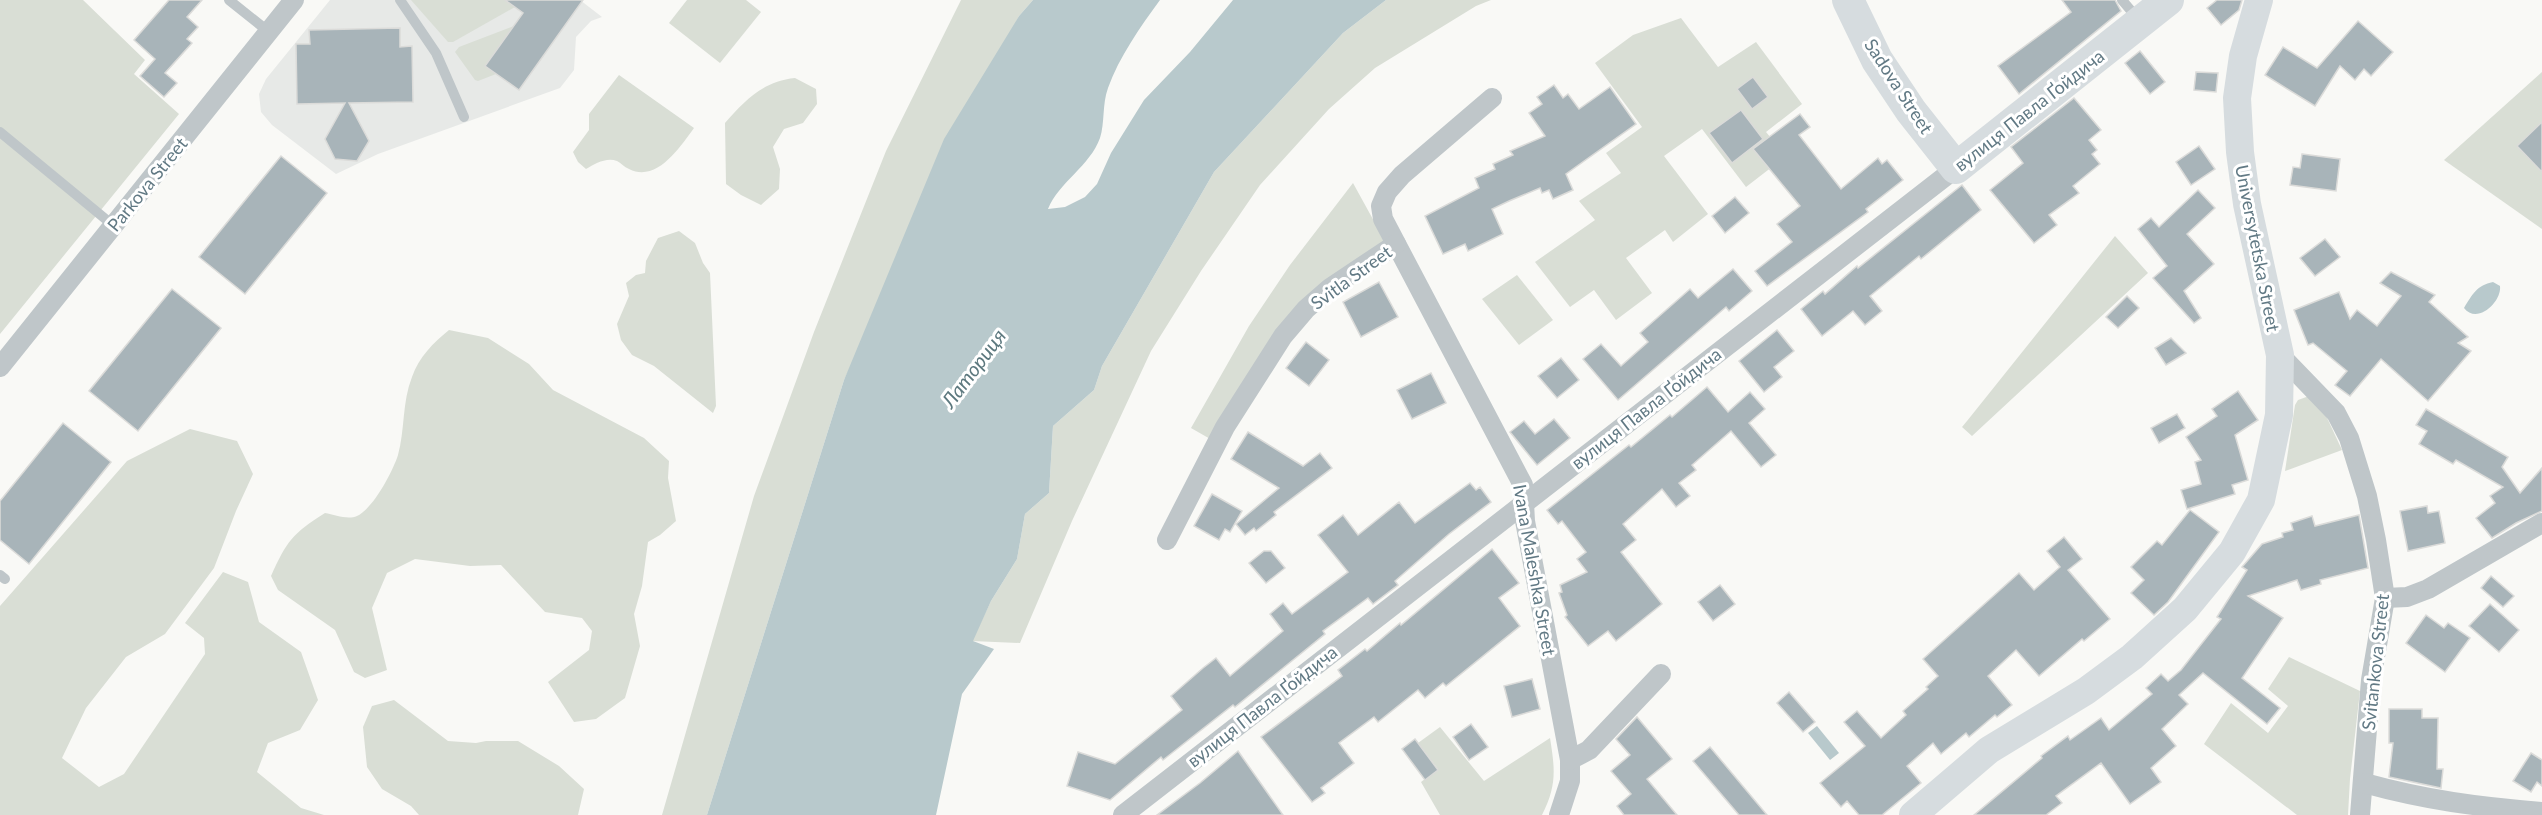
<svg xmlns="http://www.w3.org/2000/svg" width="2542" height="815" font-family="Lato,sans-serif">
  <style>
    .built { fill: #e7e9e7 }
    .green { fill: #d9ded5 }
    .water { fill: #b8c9cc }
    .building { fill: #a8b4b9; stroke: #dbdbd9; stroke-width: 1.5 }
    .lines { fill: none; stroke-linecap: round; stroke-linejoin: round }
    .lane { stroke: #bfc6c9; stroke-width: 10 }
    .street { stroke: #bfc6c9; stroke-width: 20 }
    .secondary { stroke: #d6dcdf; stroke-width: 28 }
    .primary { stroke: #d6dcdf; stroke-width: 32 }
    .labels { text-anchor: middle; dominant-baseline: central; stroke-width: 6; stroke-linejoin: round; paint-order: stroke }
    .street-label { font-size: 18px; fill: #617984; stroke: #fff }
    .water-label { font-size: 20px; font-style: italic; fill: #5c787e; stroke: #fff }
  </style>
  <rect width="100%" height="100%" fill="#f9f9f6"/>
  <polygon class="built" points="330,0 580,0 602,17 591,21 576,37 574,70 560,88 378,154 336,174 272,125 261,112 259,94 266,79"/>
  <g class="green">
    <polygon points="0,0 83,0 145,60 134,74 179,114 0,334"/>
    <polygon points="411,0 505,0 515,7 453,42 448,42"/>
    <polygon points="687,0 746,0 761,12 720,63 669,23"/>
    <polygon points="961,0 1033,0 1019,16 844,380 707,815 662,815 754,496 814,332 886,151"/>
    <polygon points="1386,0 1491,0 1476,6 1375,68 1329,109 1260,185 1201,271 1151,351 1072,521 1020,643 972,641 991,601 1017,559 1025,514 1049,493 1053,426 1094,390 1102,366 1214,172 1343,33"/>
    <polygon points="1681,18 1718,67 1756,42 1802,104 1766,132 1786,156 1746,187 1702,129 1664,156 1708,214 1673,242 1665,230 1626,258 1652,293 1616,320 1594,290 1570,307 1535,262 1595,220 1579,201 1621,173 1606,153 1642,127 1595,63 1633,35"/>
    <polygon points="514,26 486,66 496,74 478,81 475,80 455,52 459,47"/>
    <polygon points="2542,72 2542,229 2444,160"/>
    <path d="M619,75L694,128C680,147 657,183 629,169C624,167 621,163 617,161C606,157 595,164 586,169L578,162L573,152L589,130V114Z"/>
    <path d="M795,78L816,89L817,104L803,123L784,129L773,147L780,169L779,189L761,205L741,195L726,184L725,123C745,100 764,81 795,78Z"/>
    <polygon points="1353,183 1386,243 1303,305 1212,440 1191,428 1249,326 1290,265"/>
    <polygon points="679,231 695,243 703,263 710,273 716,406 713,413 654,366 632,355 621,340 617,324 629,296 626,283 636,275 645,273 646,261 658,238"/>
    <polygon points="2115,236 2148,273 1972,436 1962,427 1967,421"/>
    <polygon points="1517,275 1553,320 1519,345 1482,299"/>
    <path d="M449,330L488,338L529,364L553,390L644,438L669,461L668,478L676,521L660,535L648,542L642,586L634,614L640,646L625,698L596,719L574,722L548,682L589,650L592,631L582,618L545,612L501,565L470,566L415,559L387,573L372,608L387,670L365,678L354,672L335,630L278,590L271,576C287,541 292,534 325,513C335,515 348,520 357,516C373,509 393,471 398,455C405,430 402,402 412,377C419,357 433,343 449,330Z"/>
    <polygon points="2309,396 2322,407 2342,450 2285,471 2295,405 2298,400"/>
    <polygon points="190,429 237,441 253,474 236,511 214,568 165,634 126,657 86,708 62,758 99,787 124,774 205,654 204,638 185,623 223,572 248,582 259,622 301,652 318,700 300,730 268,743 257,772 301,808 324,815 0,815 0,606 127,461"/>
    <polygon points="2289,657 2360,691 2350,779 2348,815 2297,815 2204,744 2231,703 2268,733 2288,706 2268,689"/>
    <polygon points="394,700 448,741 476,743 486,741 518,741 559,766 584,789 578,815 419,815 411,806 382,789 367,767 363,727 372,706"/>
    <path d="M1440,727L1484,781L1550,738C1555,769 1557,786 1542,815H1440L1421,782L1438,769L1418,743Z"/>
  </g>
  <g class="water">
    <path d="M1033,0H1160C1141,26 1119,57 1108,88C1102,104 1105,123 1100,138C1090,166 1059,182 1048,209L1065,207L1085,197L1097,184L1111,153L1144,100L1190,52L1233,0H1386L1343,33L1214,172L1102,366L1094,390L1053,426L1049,493L1025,514L1017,559L991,601L973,641L994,649L962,694L936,815H707L844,380L944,139L1019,16Z"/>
    <path d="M2493,282L2500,286C2502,302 2477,325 2464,308C2472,295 2477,285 2493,282Z"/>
    <polygon points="1817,726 1839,753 1830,760 1808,733"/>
  </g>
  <g class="building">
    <polygon points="169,0 202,0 187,17 198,27 187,39 192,43 165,73 177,83 164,97 140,76 155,59 134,40"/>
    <polygon points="505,0 583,0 519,90 485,66 523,13"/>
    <polygon points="2062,0 2115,0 2121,11 2019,94 1998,66 2071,12"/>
    <polygon points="2217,0 2242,0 2239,10 2221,25 2207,8"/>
    <polygon points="2358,21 2393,52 2371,76 2364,69 2355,80 2340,66 2315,106 2265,75 2283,47 2317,68"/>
    <polygon points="400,28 400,47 412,46 413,102 349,103 369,141 357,161 335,159 325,139 345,103 297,104 296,44 310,44 309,30"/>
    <polygon points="2140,51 2165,82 2150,94 2125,63"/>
    <polygon points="2196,72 2218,73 2216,92 2194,90"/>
    <polygon points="1753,77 1768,97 1752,109 1737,89"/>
    <polygon points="1554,85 1563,98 1568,94 1579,109 1610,87 1636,124 1566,174 1573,190 1553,199 1549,190 1542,193 1540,188 1509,201 1492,209 1503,234 1468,251 1465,244 1443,254 1425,216 1479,188 1475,178 1495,169 1493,164 1513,155 1510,151 1545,136 1529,113 1542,104 1537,97"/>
    <polygon points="2074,98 2101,130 2089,140 2097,150 2092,154 2100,164 2073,186 2079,193 2049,215 2057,225 2034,243 1990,190 2023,163 2011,147"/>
    <polygon points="1741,110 1763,139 1732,163 1709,133"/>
    <polygon points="1800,114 1810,127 1799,135 1841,189 1878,158 1882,164 1887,160 1903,180 1866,209 1868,212 1767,286 1755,271 1792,242 1777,224 1800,206 1753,149"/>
    <polygon points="2542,122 2542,172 2517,146"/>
    <polygon points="2199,146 2215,169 2191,185 2176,162"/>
    <polygon points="2302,154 2340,159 2336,191 2290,185 2293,167 2300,168"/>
    <polygon points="281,156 327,193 245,294 199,257"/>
    <polygon points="1962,185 1981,210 1921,259 1919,256 1870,296 1882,311 1865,325 1853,311 1822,336 1801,309 1823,291 1825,294 1857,266 1858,268"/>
    <polygon points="2198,190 2215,208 2187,234 2214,264 2184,291 2201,318 2194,323 2153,278 2167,266 2138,229 2151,218 2159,227"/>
    <polygon points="1735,197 1749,213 1725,233 1712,216"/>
    <polygon points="2325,239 2340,257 2315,276 2300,258"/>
    <polygon points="1733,269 1752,291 1729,311 1726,307 1618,400 1583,359 1601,344 1621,366 1648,342 1640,333 1690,289 1698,298"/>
    <polygon points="2391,272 2435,295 2429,302 2468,337 2458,343 2471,351 2428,401 2381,359 2350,396 2335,385 2347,371 2313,343 2308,345 2294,310 2339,292 2350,319 2357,310 2377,326 2401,296 2380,283"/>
    <polygon points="1379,282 1398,317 1361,337 1343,302"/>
    <polygon points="172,289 221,328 138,431 89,391"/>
    <polygon points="2127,296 2139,308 2118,328 2106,317"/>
    <polygon points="1777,330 1794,351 1774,367 1782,377 1764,392 1739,361"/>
    <polygon points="2171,338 2186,353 2166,365 2155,348"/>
    <polygon points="1306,342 1329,360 1309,386 1286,368"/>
    <polygon points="1561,358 1579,380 1557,398 1538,376"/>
    <polygon points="1431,373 1446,403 1412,419 1397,390"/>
    <polygon points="1707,387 1728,412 1750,392 1765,409 1749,423 1776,455 1761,467 1731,431 1692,465 1696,470 1679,483 1690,496 1676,507 1662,489 1623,524 1636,540 1621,552 1662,604 1616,641 1608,631 1588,646 1565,617 1567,615 1559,593 1562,592 1560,585 1587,572 1577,559 1586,552 1562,521 1558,524 1547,510 1629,445 1631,447 1670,415 1672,417"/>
    <polygon points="2238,391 2258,420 2235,435 2248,480 2232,485 2235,494 2187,509 2181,490 2201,484 2195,462 2201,460 2186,437 2217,416 2212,409"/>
    <polygon points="2426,409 2508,457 2502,467 2520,493 2542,468 2542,511 2516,523 2492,538 2476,518 2495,503 2490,496 2503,487 2456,460 2453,464 2419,444 2427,431 2416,425"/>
    <polygon points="2177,414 2185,428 2159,443 2151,428"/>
    <polygon points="1554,419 1570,438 1537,465 1510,432 1524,421 1535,434"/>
    <polygon points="63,423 111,462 29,564 0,540 0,501"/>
    <polygon points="1248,432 1303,466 1320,453 1332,468 1274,512 1276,515 1256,531 1254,528 1245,535 1236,524 1279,488 1231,459"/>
    <polygon points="1470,483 1476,490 1480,487 1491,502 1449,534 1395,581 1398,585 1373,604 1368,598 1323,631 1325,634 1235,707 1233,705 1163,760 1161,757 1110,800 1067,786 1078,752 1115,764 1182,710 1171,696 1203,668 1216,658 1230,676 1283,631 1270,614 1283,603 1292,614 1348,572 1318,535 1343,515 1358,535 1399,502 1415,523"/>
    <polygon points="1212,494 1242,511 1230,532 1225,529 1219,540 1194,526"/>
    <polygon points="2427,506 2428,513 2439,511 2445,543 2408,551 2400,511"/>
    <polygon points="2190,510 2219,532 2168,602 2154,615 2131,593 2144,580 2131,567 2157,541 2162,545"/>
    <polygon points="2359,515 2368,568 2320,580 2321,584 2301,590 2297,580 2248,596 2283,618 2242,678 2280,708 2267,724 2203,673 2179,695 2188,704 2162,729 2176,746 2151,768 2161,782 2130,804 2101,763 2056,796 2062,803 2046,815 1974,815 2042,758 2041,756 2068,736 2070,740 2101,718 2109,730 2152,694 2146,688 2161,674 2168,681 2181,670 2221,619 2217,617 2247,570 2242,567 2262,544 2283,537 2282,533 2293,530 2291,523 2312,516 2315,526"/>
    <polygon points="2064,537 2082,559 2068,570 2110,619 2084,641 2082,639 2039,676 2016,650 1988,676 2012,705 1997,717 1995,715 1969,737 1966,733 1941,754 1933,743 1907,766 1921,783 1882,815 1859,815 1847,801 1841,807 1820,783 1865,746 1844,722 1857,711 1881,738 1906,715 1903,711 1928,689 1926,687 1938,676 1923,659 2019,573 2034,590 2060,567 2047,551"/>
    <polygon points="1492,549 1519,583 1499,598 1520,626 1446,686 1443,683 1425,698 1418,690 1378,722 1374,717 1339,743 1354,763 1321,788 1325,793 1312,802 1261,737 1342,676 1338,670 1365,649 1367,651 1400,623 1401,625"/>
    <polygon points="1264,551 1271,551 1285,568 1266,583 1249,563"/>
    <polygon points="2491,576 2514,596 2503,607 2481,588"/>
    <polygon points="1720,585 1735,604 1713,621 1698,602"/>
    <polygon points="2490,604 2519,630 2499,652 2469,626"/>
    <polygon points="2426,615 2444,628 2448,623 2470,638 2445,672 2406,643"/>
    <polygon points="1532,679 1540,709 1512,717 1504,686"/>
    <polygon points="1789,692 1815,722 1803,732 1777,703"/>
    <polygon points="2389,709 2422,709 2422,718 2438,718 2437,769 2443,769 2441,788 2389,777 2393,743 2389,743"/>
    <polygon points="1637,717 1672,759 1647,779 1677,815 1624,815 1617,806 1631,794 1611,771 1630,755 1616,739"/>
    <polygon points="1471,724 1488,747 1469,760 1453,737"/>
    <polygon points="1415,739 1438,770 1425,780 1402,749"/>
    <polygon points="1710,747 1767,815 1739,815 1693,761"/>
    <polygon points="1238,751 1283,815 1157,815 1200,783"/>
    <polygon points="2531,753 2542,760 2542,786 2537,782 2531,792 2513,781"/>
  </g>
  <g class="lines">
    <g class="lane">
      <polyline points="229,0 269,32"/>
      <polyline points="400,0 436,53 464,117"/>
      <polyline points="2122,0 2138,19"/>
      <polyline points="0,132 114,226"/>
      <polyline points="0,575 5,579"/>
    </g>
    <g class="street">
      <polyline points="1492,98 1402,175 1387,192 1381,206 1383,219 1523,485 1525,521 1570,760 1570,781 1559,815"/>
      <polyline points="2280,355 2336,413 2349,438 2367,496 2376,540 2385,598 2371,680 2360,815"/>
      <polyline points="0,367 294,0"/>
      <polyline points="1167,540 1225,427 1283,336 1306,309 1330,288 1396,244"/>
      <polyline points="2385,598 2407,597 2428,589 2542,523"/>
      <polyline points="1570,760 1589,750 1661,674"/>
      <path d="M2364,783C2426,800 2478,807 2542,812"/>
      <polyline points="1123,815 1956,168"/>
    </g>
    <polyline class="secondary" points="1913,815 1989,750 2086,691 2132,657 2185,609 2232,552 2261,500 2279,415 2280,355 2247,204 2240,152 2237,98 2243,56 2259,0"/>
    <polyline class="primary" points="1848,0 1877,60 1911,111 1956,168 2168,0"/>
  </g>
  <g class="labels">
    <g class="street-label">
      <text transform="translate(1899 86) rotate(57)">Sadova Street</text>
      <text transform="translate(2029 110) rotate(-38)">вулиця Павла Ґойдича</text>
      <text transform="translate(147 184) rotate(-51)">Parkova Street</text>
      <text transform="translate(2258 248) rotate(79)">Universytetska Street</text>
      <text transform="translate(1351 277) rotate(-36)">Svitla Street</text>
      <text transform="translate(1646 408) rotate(-38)">вулиця Павла Ґойдича</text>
      <text transform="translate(1535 570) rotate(80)">Ivana Maleshka Street</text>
      <text transform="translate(2375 662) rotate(-84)">Svitankova Street</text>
      <text transform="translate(1262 706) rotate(-38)">вулиця Павла Ґойдича</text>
    </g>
    <g class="water-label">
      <text transform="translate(973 368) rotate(-53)">Латориця</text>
    </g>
  </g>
</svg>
